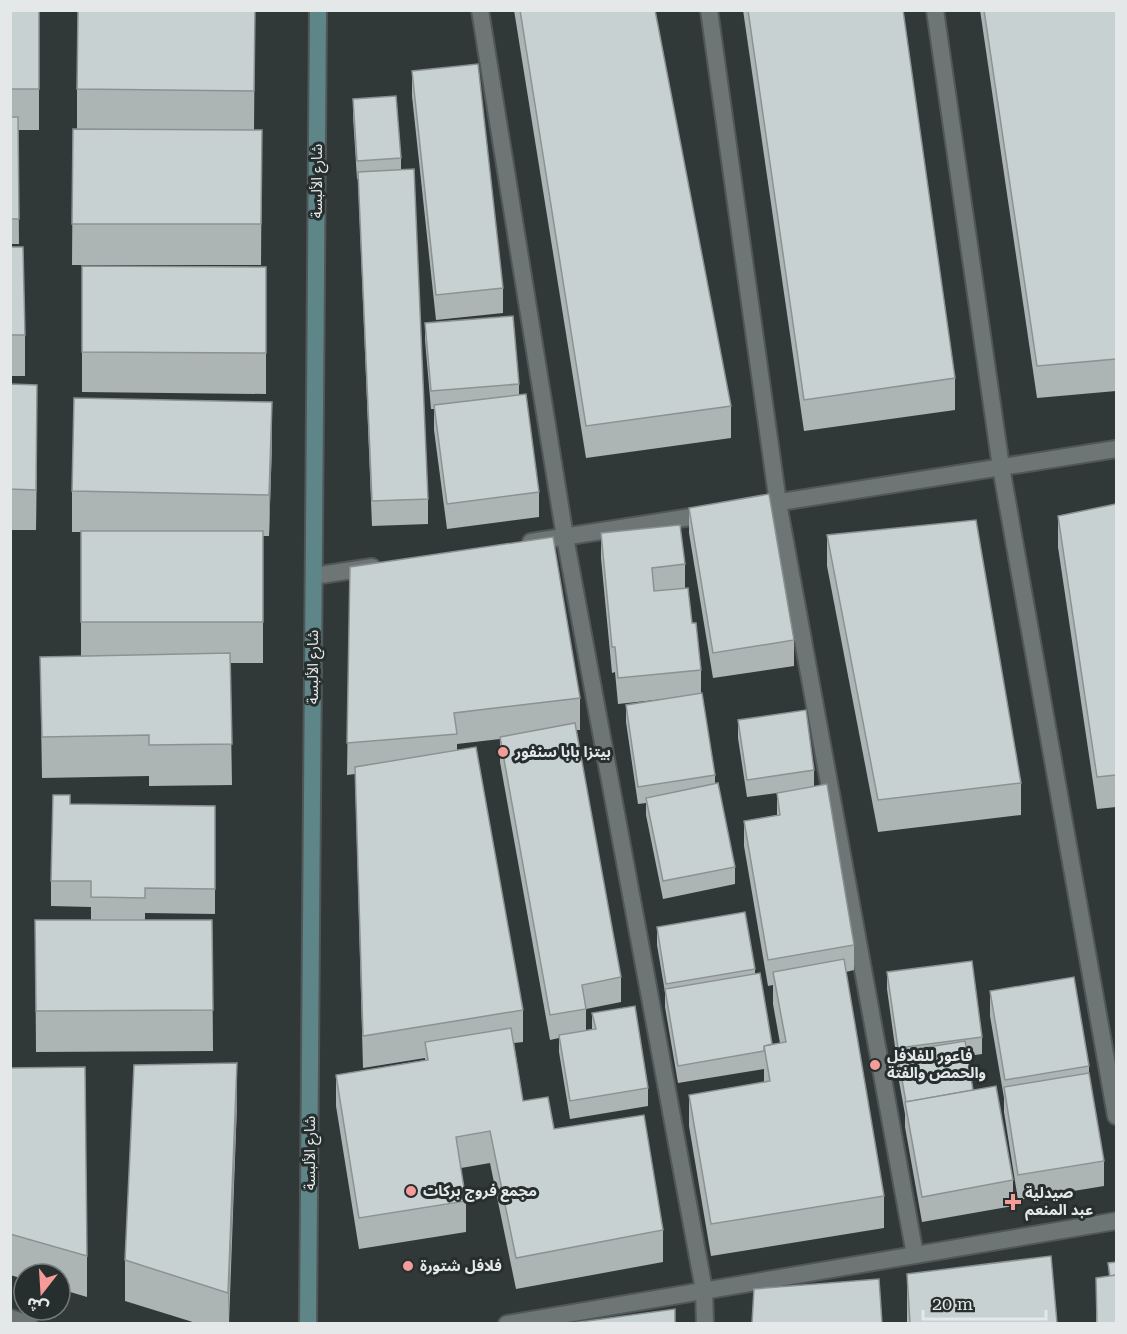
<svg xmlns="http://www.w3.org/2000/svg" width="1127" height="1334" font-family="'Roboto Serif','Noto Sans Arabic',serif">
  <style>
    .lines { fill: none; stroke-linecap: round; stroke-linejoin: round }
    .minor-casing { stroke: #515758; stroke-width: 20 }
    .tertiary-casing { stroke: #515758; stroke-width: 20 }
    .secondary-casing { stroke: #515758; stroke-width: 20 }
    .minor { stroke: #6d7575; stroke-width: 16 }
    .tertiary { stroke: #6d7575; stroke-width: 16 }
    .secondary { stroke: #5e8689; stroke-width: 16 }
    .wall { fill: #acb4b4 }
    .shaded-wall { fill: #8c9292 }
    .building { fill: #c8d1d1; stroke: #8c9292; stroke-width: 1.5 }
    .poi-dot { fill: #f59b98; stroke: #272e2e; stroke-width: 2 }
    .labels { text-anchor: middle; dominant-baseline: central; stroke-width: 6; stroke-linejoin: round; paint-order: stroke }
    .street-label { font-size: 15px; fill: #e4e8e9; stroke: #272e2e }
    .poi-label { font-size: 15px; font-weight: bold; fill: #e4e8e9; stroke: #272e2e; text-anchor: start }
  </style>
  <rect width="100%" height="100%" fill="#313838"/>
  <g class="lines">
    <g class="minor-casing">
      <g id="minor">
        <polyline points="480,10 565,537 704,1290 705,1324"/>
        <polyline points="709,10 778,503 915,1255"/>
        <polyline points="935,10 1001,467 1116,1116"/>
        <polyline points="768,504 1116,449"/>
        <polyline points="531,542 710,514"/>
        <polyline points="314,576 372,567"/>
      </g>
    </g>
    <g class="tertiary-casing">
      <g id="tertiary">
        <polyline points="10,1318 29,1324"/>
        <polyline points="507,1324 1116,1221"/>
      </g>
    </g>
    <g class="secondary-casing">
      <polyline id="secondary" points="308,1324 318,10"/>
    </g>
    <use href="#minor" class="minor"/>
    <use href="#tertiary" class="tertiary"/>
    <use href="#secondary" class="secondary"/>
  </g>
  <g class="wall">
    <polygon points="10,10 39,10 39,130 18,130 19,244 10,244"/>
    <polygon points="255,10 254,130 262,130 261,265 72,265 73,129 77,129 77,89"/>
    <polygon points="514,10 655,10 731,406 731,438 586,458"/>
    <polygon points="743,10 903,10 955,378 955,410 804,431"/>
    <polygon points="980,10 1116,10 1116,391 1037,398"/>
    <polygon points="412,71 503,288 503,313 436,320 412,96"/>
    <polygon points="353,99 401,158 401,170 428,499 428,524 372,526 358,179 357,179 353,116"/>
    <polygon points="10,247 25,335 25,376 10,376"/>
    <polygon points="82,266 266,267 266,394 82,392"/>
    <polygon points="425,323 519,384 519,395 539,492 539,517 447,529 434,430 434,409 431,409 425,340"/>
    <polygon points="10,384 37,426 36,530 10,530"/>
    <polygon points="272,443 269,536 263,536 263,663 230,663 232,785 149,786 149,776 42,778 40,657 81,656 81,532 72,532 72,491"/>
    <polygon points="1116,504 1116,807 1097,809 1058,547 1058,516"/>
    <polygon points="689,508 794,640 794,666 713,678 689,533"/>
    <polygon points="601,533 685,564 685,588 701,670 701,693 715,775 715,784 735,867 735,884 663,899 646,815 646,803 638,804 626,722 626,705 673,698 618,704 615,672 612,673 601,558"/>
    <polygon points="827,535 1021,783 1021,815 878,832 827,566"/>
    <polygon points="350,567 580,698 580,730 576,730 621,977 621,1002 586,1009 586,1030 592,1029 592,1013 648,1088 648,1106 570,1119 559,1052 559,1038 550,1040 500,762 500,739 457,744 457,750 523,1010 523,1042 514,1043 523,1101 663,1230 663,1262 516,1289 490,1163 461,1168 466,1201 466,1232 359,1249 336,1106 336,1075 425,1060 425,1058 363,1068 355,774 347,775"/>
    <polygon points="738,720 814,770 814,786 854,945 854,970 846,972 884,1196 884,1228 711,1256 689,1126 689,1095 764,1082 764,1069 678,1083 665,1007 665,992 657,945 657,927 755,969 755,974 772,1044 780,1043 773,1004 773,985 768,986 744,846 744,821 777,815 777,793 747,797 738,738"/>
    <polygon points="70,804 215,806 215,914 145,913 145,920 212,920 213,1051 36,1052 35,920 91,920 91,907 51,906 51,881"/>
    <polygon points="887,972 982,1037 982,1054 968,1056 973,1090 1013,1180 1013,1206 922,1222 905,1127 905,1114 897,1070 897,1061 887,989"/>
    <polygon points="990,991 1089,1066 1089,1073 1104,1161 1104,1186 1018,1200 1004,1112 1004,1098 990,1016"/>
    <polygon points="10,1068 87,1256 87,1297 60,1289 60,1274 24,1274 24,1279 10,1275"/>
    <polygon points="237,1104 229,1323 196,1323 125,1301 125,1260"/>
    <polygon points="1116,1262 1116,1323 1096,1323 1096,1278 1109,1276 1108,1263"/>
    <polygon points="907,1274 1057,1323 907,1323"/>
  </g>
  <g class="shaded-wall">
    <polygon points="37,385 37,426 36,530 36,490"/>
    <polygon points="272,402 272,443 269,536 269,495"/>
    <polygon points="237,1063 237,1104 228,1323 228,1293"/>
  </g>
  <g class="building">
    <rect x="10" y="10" width="29" height="79"/>
    <polygon points="78,10 255,10 254,91 77,89"/>
    <polygon points="520,10 655,10 731,406 586,426"/>
    <polygon points="748,10 903,10 955,378 804,400"/>
    <polygon points="984,10 1116,10 1116,359 1037,366"/>
    <polygon points="478,64 503,288 436,295 412,71"/>
    <polygon points="396,96 401,158 357,161 353,99"/>
    <polygon points="10,117 18,117 19,219 10,219"/>
    <polygon points="73,129 262,130 261,224 72,224"/>
    <polygon points="414,169 428,499 372,501 358,172"/>
    <polygon points="10,247 23,247 25,335 10,335"/>
    <polygon points="82,266 266,267 266,353 82,352"/>
    <polygon points="513,316 519,384 431,391 425,323"/>
    <polygon points="10,384 37,385 36,490 10,489"/>
    <polygon points="526,394 539,492 447,504 434,405"/>
    <polygon points="74,398 272,402 269,495 72,491"/>
    <polygon points="769,494 794,640 713,653 689,508"/>
    <polygon points="1116,504 1116,775 1097,777 1058,516"/>
    <polygon points="976,520 1021,783 878,800 827,535"/>
    <polygon points="680,525 685,564 652,568 654,591 688,588 692,623 696,623 701,670 618,678 615,647 612,647 601,533"/>
    <rect x="81" y="531" width="182" height="91"/>
    <polygon points="553,537 580,698 454,713 457,734 347,743 350,567"/>
    <polygon points="230,653 232,744 149,745 149,735 42,737 40,657"/>
    <polygon points="702,693 715,775 638,787 626,705"/>
    <polygon points="806,710 814,770 747,780 738,720"/>
    <polygon points="575,723 621,977 582,985 586,1009 550,1015 500,737"/>
    <polygon points="476,747 523,1010 363,1036 355,767"/>
    <polygon points="718,783 735,867 663,881 646,798"/>
    <polygon points="827,784 854,945 768,960 744,821 780,815 777,793"/>
    <polygon points="53,795 70,795 70,804 215,806 215,889 145,888 145,898 91,897 91,881 51,881"/>
    <polygon points="745,912 755,969 666,984 657,927"/>
    <polygon points="35,920 212,920 213,1010 36,1011"/>
    <polygon points="844,959 884,1196 711,1224 689,1095 770,1081 764,1046 786,1042 773,972"/>
    <polygon points="972,961 982,1037 898,1048 887,972"/>
    <polygon points="760,973 772,1044 764,1046 764,1051 678,1066 665,989"/>
    <polygon points="1074,977 1089,1066 1005,1080 990,991"/>
    <polygon points="635,1006 648,1088 570,1101 559,1035 596,1029 592,1013"/>
    <polygon points="511,1028 523,1101 548,1097 554,1129 644,1115 663,1230 516,1258 490,1131 456,1137 466,1201 359,1218 336,1075 428,1060 425,1042"/>
    <polygon points="965,1041 973,1090 906,1102 897,1052"/>
    <polygon points="237,1063 228,1293 125,1260 134,1065"/>
    <polygon points="85,1067 87,1256 10,1234 10,1068"/>
    <polygon points="1089,1073 1104,1161 1018,1175 1004,1087"/>
    <polygon points="996,1086 1013,1180 922,1197 905,1102"/>
    <polygon points="1051,1256 1057,1323 910,1323 907,1274"/>
    <polygon points="1116,1262 1116,1275 1110,1276 1108,1263"/>
    <polygon points="1116,1275 1116,1323 1097,1323 1096,1278"/>
    <polygon points="879,1279 882,1323 752,1323 754,1289"/>
    <polygon points="675,1309 675,1323 573,1323"/>
  </g>
  <g class="poi-dot">
    <circle cx="503" cy="752" r="6"/>
    <circle cx="875" cy="1065" r="6"/>
    <circle cx="411" cy="1191" r="6"/>
    <path d="M1010 1193h6v6h6v6h-6v6h-6v-6h-6v-6h6z"/>
    <circle cx="408" cy="1266" r="6"/>
  </g>
  <g class="labels">
    <g class="street-label">
      <text transform="translate(317 181) rotate(-90)">شارع الألبسة</text>
      <text transform="translate(313 667) rotate(-90)">شارع الألبسة</text>
      <text transform="translate(310 1153) rotate(-90)">شارع الألبسة</text>
    </g>
    <g class="poi-label">
      <text x="515" y="752">بيتزا بابا سنفور</text>
      <text x="887" y="1056">فاعور للفلافل<tspan x="887" dy="17">والحمص والفتة</tspan></text>
      <text x="423" y="1191">مجمع فروج بركات</text>
      <text x="1025" y="1193">صيدلية<tspan x="1025" dy="17">عبد المنعم</tspan></text>
      <text x="420" y="1266">فلافل شتورة</text>
    </g>
  </g>
  <rect width="1127" height="1334" fill="none" stroke="#e4e8e9" stroke-width="24"/>
  <g transform="translate(42 1292) rotate(197)"><circle r="28" fill="#272e2e" stroke="#737879" stroke-width="1.5"/>
  <path d="M0-4.5L10 22L0 15L-10 22Z" fill="#f59b98"/>
  <text y="-9" font-size="16" font-weight="bold" text-anchor="middle" fill="#e4e8e9">ش</text>
  </g>
  <path d="M923 1310v9h123v-9" fill="none" stroke="#e4e8e9" stroke-width="3"/>
  <text x="932" y="1310" font-size="18" fill="#e4e8e9" stroke="#272e2e" stroke-width="4.5" paint-order="stroke">20 m</text>
</svg>
